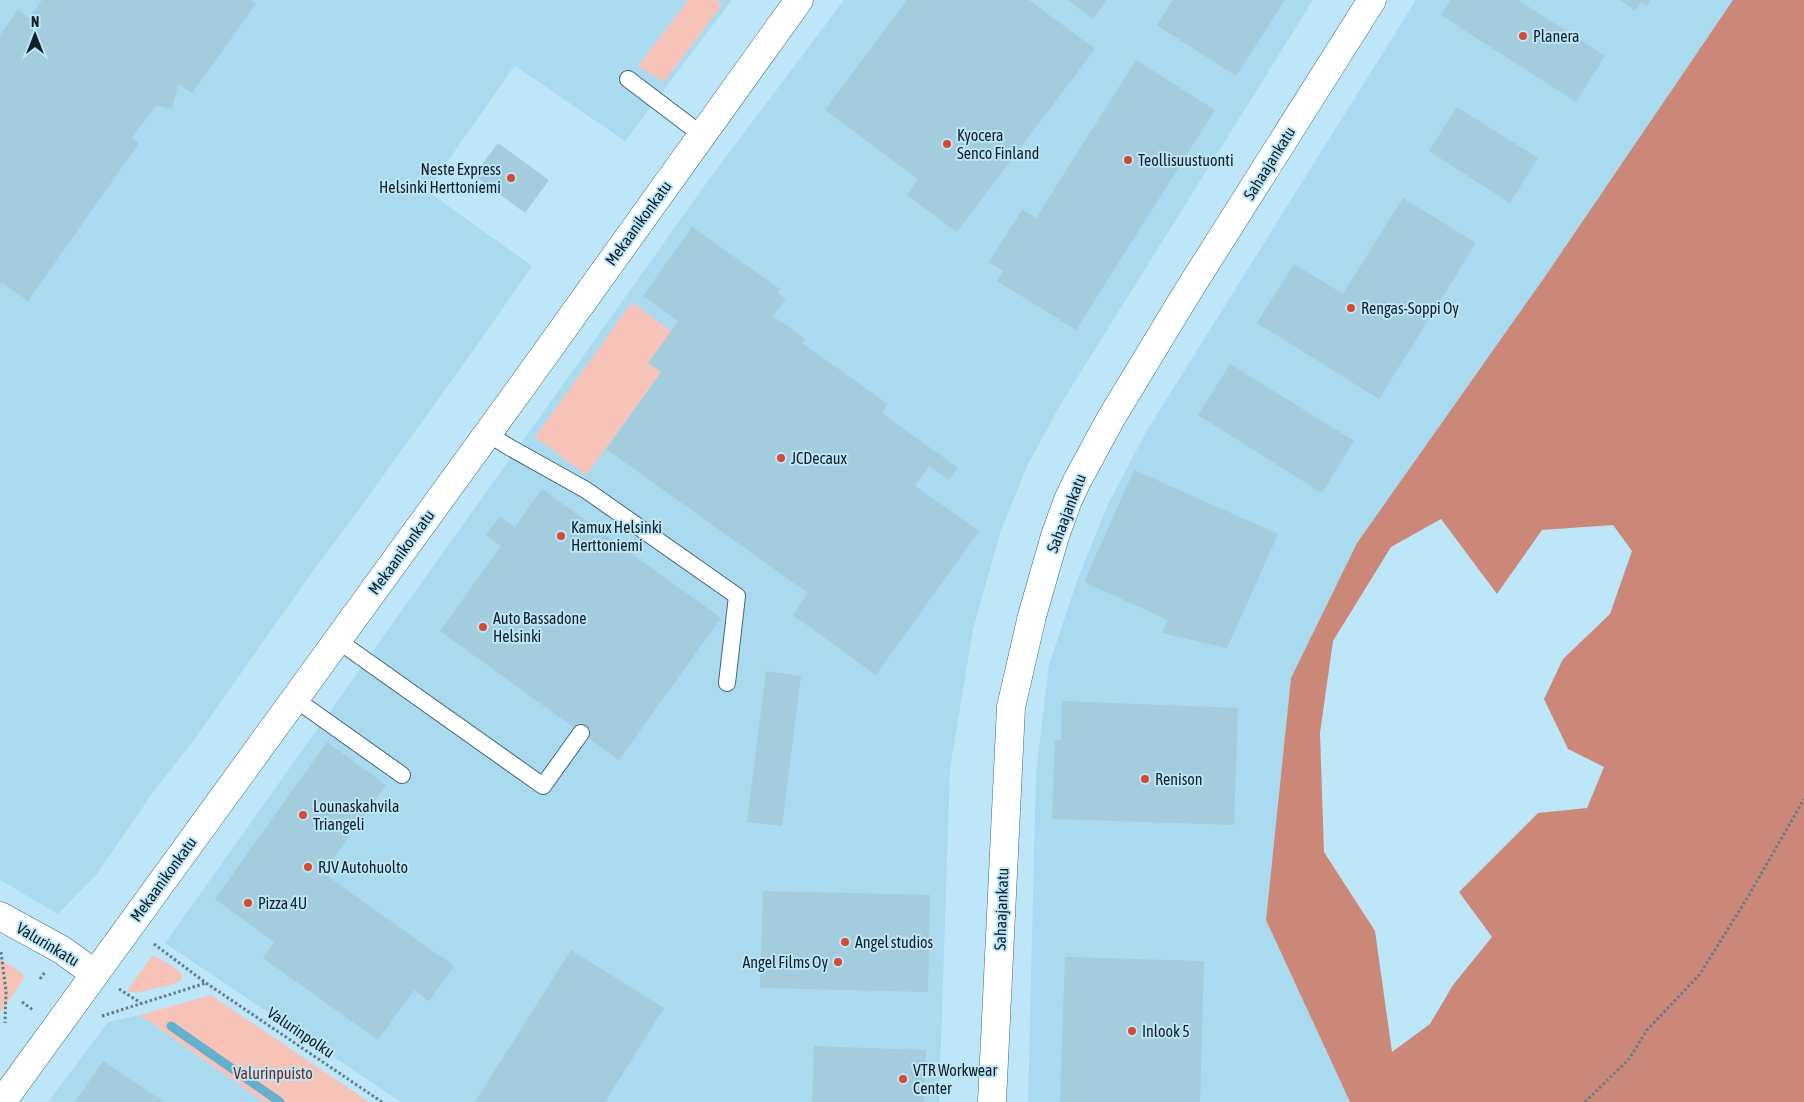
<svg xmlns="http://www.w3.org/2000/svg" width="1804" height="1102" font-family="'Asap Condensed',sans-serif">
  <style>
    .built { fill: #a9daef }
    .green { fill: #f7c3b8 }
    .forest { fill: #cb8879; fill-rule: evenodd }
    .lines { fill: none; stroke-linecap: round; stroke-linejoin: round }
    .stream { stroke: #64b0cd; stroke-width: 9 }
    .building { fill: #a3ccdd }
    .service-casing { stroke: #406675; stroke-width: 18 }
    .minor-casing { stroke: #406675; stroke-width: 29 }
    .tertiary-casing { stroke: #406675; stroke-width: 29 }
    .secondary-casing { stroke: #406675; stroke-width: 29 }
    .path { stroke: #627e8a; stroke-width: 3; stroke-dasharray: 2.5 2.5; stroke-linecap: butt }
    .service { stroke: #fff; stroke-width: 16 }
    .minor { stroke: #fff; stroke-width: 28 }
    .tertiary { stroke: #fff; stroke-width: 28 }
    .secondary { stroke: #fff; stroke-width: 28 }
    .poi-dot { fill: #d54930; stroke: #bde7f8; stroke-width: 2 }
    .labels { text-anchor: middle; dominant-baseline: central; stroke-width: 4; stroke-linejoin: round; paint-order: stroke }
    .poi-label { font-size: 16px; fill: #0f1f25; stroke: #bde7f8; text-anchor: start }
    .street-label { font-size: 16px; fill: #0f1f25; stroke: #bde7f8 }
    .park-label { font-size: 16px; fill: #7b291b; stroke: #bde7f8 }
  </style>
  <rect width="100%" height="100%" fill="#bde7f8"/>
  <g class="built">
    <polygon points="0,0 732,0 625,141 515,66 510,72 427,191 532,266 480,341 352,519 310,575 194,740 154,791 96,875 58,914 0,880"/>
    <polygon points="844,0 1313,0 1062,402 1028,464 1001,530 973,629 950,769 939,1102 401,1102 165,943 710,178"/>
    <polygon points="1416,0 1733,0 1544,278 1357,543 1291,678 1266,920 1350,1102 1028,1102 1036,772 1049,665 1078,578 1108,504 1146,432"/>
    <polygon points="140,1015 264,1102 48,1102 108,1022"/>
  </g>
  <g class="green">
    <polygon points="688,0 715,0 722,5 664,82 638,66"/>
    <polygon points="632,302 671,331 661,372 586,475 535,437"/>
    <polygon points="153,955 169,964 181,973 181,981 174,984 135,993 127,991"/>
    <polygon points="0,959 22,973 24,979 0,1013"/>
    <polygon points="211,995 369,1102 264,1102 140,1015"/>
  </g>
  <path class="forest" d="M1733,0H1804V1102H1350L1266,920L1291,678L1357,543L1544,278ZM1441,519L1497,594L1542,530L1613,525L1632,551L1610,614L1563,659L1544,699L1568,749L1604,767L1587,808L1538,813L1459,892L1492,937L1453,985L1430,1024L1392,1052L1375,931L1324,852L1320,733L1333,641L1391,547Z"/>
  <g class="lines">
    <polyline class="stream" points="171,1026 280,1102"/>
  </g>
  <g class="building">
    <polygon points="42,0 251,0 256,4 192,93 178,84 172,109 156,105 132,138 139,143 28,301 2,282 0,285 0,35 18,10 29,18"/>
    <polygon points="907,0 1029,0 1095,49 957,232 907,195 918,179 825,110"/>
    <polygon points="1068,0 1107,0 1093,19"/>
    <polygon points="1173,0 1285,0 1236,76 1157,25"/>
    <polygon points="1451,0 1518,0 1605,56 1576,102 1441,15"/>
    <polygon points="1620,0 1650,0 1647,6 1641,2 1635,10"/>
    <polygon points="1136,60 1215,110 1076,330 997,281 1003,271 989,262 1022,210 1036,218"/>
    <polygon points="1457,107 1538,158 1510,203 1429,151"/>
    <polygon points="498,143 549,180 525,213 474,175"/>
    <polygon points="1403,198 1476,243 1379,399 1257,323 1294,264 1343,294"/>
    <polygon points="692,227 780,289 778,293 786,299 773,316 805,339 802,343 888,404 882,413 958,468 949,480 929,466 915,486 979,531 876,675 793,615 808,593 606,449 661,372 648,363 678,321 643,296"/>
    <polygon points="1230,364 1354,441 1322,493 1198,415"/>
    <polygon points="1134,470 1278,534 1227,648 1162,633 1168,620 1084,582"/>
    <polygon points="542,489 721,618 619,760 440,631 501,546 486,535 500,517 515,527"/>
    <polygon points="766,671 801,676 782,826 747,822"/>
    <polygon points="1062,701 1238,708 1234,825 1052,819 1055,740 1061,740"/>
    <polygon points="327,742 386,785 323,873 454,966 429,1001 414,990 378,1040 263,958 274,942 215,899"/>
    <polygon points="763,891 930,895 928,992 760,988"/>
    <polygon points="571,950 664,1008 605,1102 475,1102"/>
    <polygon points="1065,957 1204,961 1200,1102 1060,1102"/>
    <polygon points="814,1046 926,1050 924,1102 812,1102"/>
    <polygon points="103,1061 164,1102 75,1102"/>
  </g>
  <g class="lines">
    <g class="service-casing">
      <g id="service">
        <polyline points="628,79 702,135"/>
        <polyline points="487,433 509,447 586,490 737,596 727,683"/>
        <polyline points="337,640 543,786 581,733"/>
        <polyline points="295,699 402,775"/>
      </g>
    </g>
    <g class="minor-casing">
      <polyline id="minor" points="0,916 62,950 95,974"/>
    </g>
    <g class="tertiary-casing">
      <polyline id="tertiary" points="2,1102 520,389 799,0"/>
    </g>
    <g class="secondary-casing">
      <polyline id="secondary" points="992,1102 1011,707 1032,616 1055,536 1068,500 1077,481 1110,420 1185,296 1372,0"/>
    </g>
    <g class="path">
      <polyline points="154,944 206,983 382,1102"/>
      <polyline points="1,952 6,991 5,1023"/>
      <polyline points="40,979 45,972"/>
      <polyline points="119,989 141,1003"/>
      <polyline points="22,1002 33,1010"/>
      <polyline points="102,1016 206,983"/>
      <polyline points="1585,1102 1629,1059 1647,1030 1700,974 1749,895 1804,799"/>
    </g>
    <use href="#service" class="service"/>
    <use href="#minor" class="minor"/>
    <use href="#tertiary" class="tertiary"/>
    <use href="#secondary" class="secondary"/>
  </g>
  <g class="poi-dot">
    <circle cx="1523" cy="36" r="5"/>
    <circle cx="947" cy="144" r="5"/>
    <circle cx="1128" cy="160" r="5"/>
    <circle cx="511" cy="178" r="5"/>
    <circle cx="1351" cy="308" r="5"/>
    <circle cx="781" cy="458" r="5"/>
    <circle cx="561" cy="536" r="5"/>
    <circle cx="483" cy="627" r="5"/>
    <circle cx="1145" cy="779" r="5"/>
    <circle cx="303" cy="815" r="5"/>
    <circle cx="308" cy="867" r="5"/>
    <circle cx="248" cy="903" r="5"/>
    <circle cx="845" cy="942" r="5"/>
    <circle cx="838" cy="962" r="5"/>
    <circle cx="1132" cy="1031" r="5"/>
    <circle cx="903" cy="1079" r="5"/>
  </g>
  <g class="labels">
    <g class="poi-label">
      <text x="1533" y="36">Planera</text>
      <text x="957" y="135">Kyocera<tspan x="957" dy="18">Senco Finland</tspan></text>
      <text x="1138" y="160">Teollisuustuonti</text>
      <text x="501" y="169" text-anchor="end">Neste Express<tspan x="501" dy="18">Helsinki Herttoniemi</tspan></text>
      <text x="1361" y="308">Rengas-Soppi Oy</text>
      <text x="791" y="458">JCDecaux</text>
      <text x="571" y="527">Kamux Helsinki<tspan x="571" dy="18">Herttoniemi</tspan></text>
      <text x="493" y="618">Auto Bassadone<tspan x="493" dy="18">Helsinki</tspan></text>
      <text x="1155" y="779">Renison</text>
      <text x="313" y="806">Lounaskahvila<tspan x="313" dy="18">Triangeli</tspan></text>
      <text x="318" y="867">RJV Autohuolto</text>
      <text x="258" y="903">Pizza 4U</text>
      <text x="855" y="942">Angel studios</text>
      <text x="828" y="962" text-anchor="end">Angel Films Oy</text>
      <text x="1142" y="1031">Inlook 5</text>
      <text x="913" y="1070">VTR Workwear<tspan x="913" dy="18">Center</tspan></text>
    </g>
    <g class="street-label">
      <text transform="translate(1269 163) rotate(-58)">Sahaajankatu</text>
      <text transform="translate(638 223) rotate(-54)">Mekaanikonkatu</text>
      <text transform="translate(1066 513) rotate(-69)">Sahaajankatu</text>
      <text transform="translate(401 552) rotate(-54)">Mekaanikonkatu</text>
      <text transform="translate(163 879) rotate(-54)">Mekaanikonkatu</text>
      <text transform="translate(1001 909) rotate(-88)">Sahaajankatu</text>
      <text transform="translate(48 944) rotate(31)">Valurinkatu</text>
      <text transform="translate(301 1032) rotate(34)">Valurinpolku</text>
    </g>
    <g class="park-label">
      <text x="273" y="1073">Valurinpuisto</text>
    </g>
  </g>
  <g transform="translate(35 35)" stroke="#bde7f8" stroke-width="4" paint-order="stroke">
  <path d="M0-4L9 19L0 12L-9 19Z" fill="#0f1f25"/>
  <text y="-8" font-size="14" font-weight="bold" text-anchor="middle" fill="#0f1f25">N</text>
  </g>
</svg>
